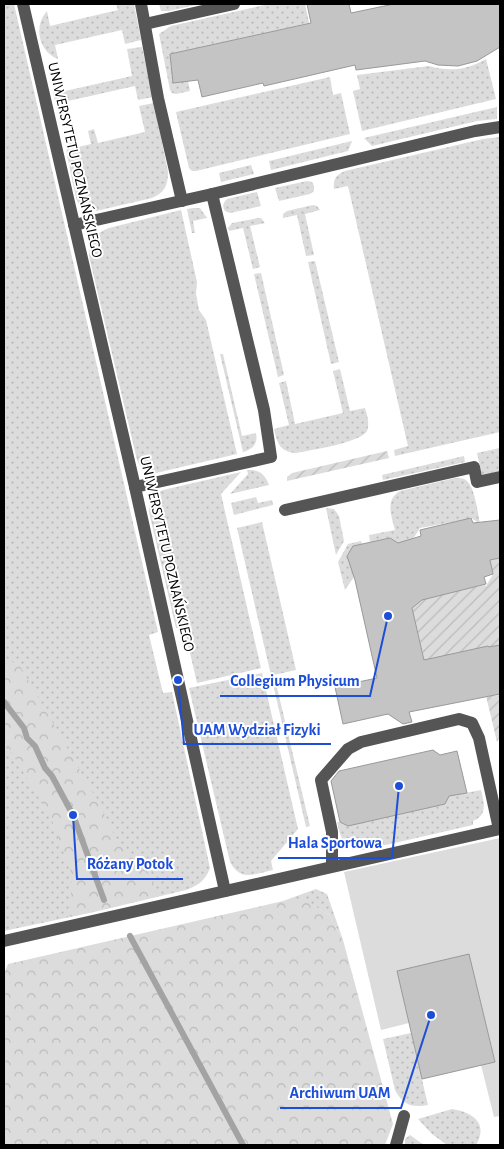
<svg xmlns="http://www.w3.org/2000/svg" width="504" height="1149" font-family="'Alegreya Sans',sans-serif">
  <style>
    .grass { fill: url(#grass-dots) }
    .forest { fill: url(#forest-crowns) }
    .park { fill: #dcdcdc }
    .garden { fill: url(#garden-furrows) }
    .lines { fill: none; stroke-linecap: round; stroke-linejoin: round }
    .stream { stroke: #a3a3a3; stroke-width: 6 }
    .building { fill: #c4c4c4; stroke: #999 }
    .minor { stroke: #555; stroke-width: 12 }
    .labels { text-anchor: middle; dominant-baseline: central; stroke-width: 4; stroke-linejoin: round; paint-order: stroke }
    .street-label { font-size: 15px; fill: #000; stroke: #fff }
    .leader { fill: none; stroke: #1d4ed8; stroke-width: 2 }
    .callout-dot { fill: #1d4ed8; stroke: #fff; stroke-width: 2 }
    .callout-label { font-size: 16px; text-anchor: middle; font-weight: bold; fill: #1d4ed8; stroke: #fff; stroke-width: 4; stroke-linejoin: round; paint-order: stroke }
  </style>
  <defs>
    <pattern id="grass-dots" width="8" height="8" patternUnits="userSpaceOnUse" patternTransform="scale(1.25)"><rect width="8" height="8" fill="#dcdcdc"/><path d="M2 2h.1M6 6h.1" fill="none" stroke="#bbb" stroke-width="1.8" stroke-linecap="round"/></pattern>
    <pattern id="forest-crowns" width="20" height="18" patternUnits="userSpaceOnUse" patternTransform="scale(1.25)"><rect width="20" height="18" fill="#dcdcdc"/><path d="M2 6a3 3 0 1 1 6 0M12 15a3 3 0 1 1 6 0" fill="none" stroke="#bbb"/></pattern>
    <pattern id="garden-furrows" width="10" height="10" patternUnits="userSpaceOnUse" patternTransform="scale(1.25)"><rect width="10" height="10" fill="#dcdcdc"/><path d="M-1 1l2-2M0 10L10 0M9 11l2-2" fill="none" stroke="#bbb"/></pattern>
  </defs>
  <rect width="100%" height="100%" fill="#fff"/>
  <g class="grass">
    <path d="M4,4H14L158,632L149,635L163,693L172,692L210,868C205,881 199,885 186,890L94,912L4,931Z"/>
    <path d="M116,4H134L141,40L125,44L122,30L55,45L58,59C39,52 33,26 47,11L50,26L118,10Z"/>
    <polygon points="159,4 200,4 169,11 161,11"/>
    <polygon points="269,4 305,4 309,23 170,54 173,82 188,81 190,91 176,94 172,93 170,90 159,34 171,26"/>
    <path d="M142,47L153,97L138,100L135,86L68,101L70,115L60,111C52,99 50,86 62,77L65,91L132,76L127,49Z"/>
    <path d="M486,59L496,99L362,131L353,91L360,89L357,75L429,66C450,72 467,70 486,59Z"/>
    <polygon points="330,77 333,95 341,93 350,134 196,171 192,171 189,168 176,112"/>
    <path d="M154,103L168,172C168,186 164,193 152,198L96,211L84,209L79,205L76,198L67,155C66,146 67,139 75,133L78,147L91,144L88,131L94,129L98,143L145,132L139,106Z"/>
    <polygon points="497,107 497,119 477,121 372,146 364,138"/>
    <path d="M500,137V432L395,456L394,450L408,446L348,186L334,189C333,179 336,175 345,171L483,139Z"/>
    <polygon points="352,141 348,151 271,170 269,161"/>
    <polygon points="251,165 254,174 221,182 219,173"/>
    <polygon points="307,181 312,182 314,186 314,191 310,194 279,201 275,188"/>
    <path d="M257,192L261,206L230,213L225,211C222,206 223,203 227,199Z"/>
    <polygon points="313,205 317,206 320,210 305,214 314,255 306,256 297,215 283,218 283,214 287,211"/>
    <polygon points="193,208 200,208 207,218 193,221 195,233 192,233 187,209"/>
    <path d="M181,210L197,282L196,294L199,310L206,320L237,454L156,473C146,473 141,469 137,460L89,256C90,241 95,233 109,228Z"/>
    <polygon points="258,218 261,218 265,223 250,226 260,267 253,269 243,228 229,231 228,228 232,223"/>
    <polygon points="315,261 339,362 331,364 308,262"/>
    <polygon points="261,273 284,375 278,377 254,274"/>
    <path d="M220,354H223L242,436L256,433C258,444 253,449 243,452Z"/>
    <path d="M340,369L350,411L365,408C367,415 370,424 367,431C360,443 310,450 296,453C280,452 277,443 274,429L289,425L279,383L286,381L295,424L343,413L333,371Z"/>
    <polygon points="500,448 500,471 482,475 477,453"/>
    <polygon points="464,456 465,462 383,480 382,475"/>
    <path d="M247,470C259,469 265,474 269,485L230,494L248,474Z"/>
    <path d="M241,472L221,494L261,668L197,683L184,627L176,628L149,512C149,501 153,495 163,490Z"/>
    <path d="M455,478C460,478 464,478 467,481C475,488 478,514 480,524L470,517L469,519L420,528L413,539L399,544L390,538L370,542L369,535L395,530C391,515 385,500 400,491Z"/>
    <polygon points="256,497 258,503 272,500 273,505 234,515 231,503"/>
    <polygon points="326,508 334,509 339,516 344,541 336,555"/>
    <polygon points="262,522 296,670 274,675 310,826 306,827 237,528"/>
    <polygon points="361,541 362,544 347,554 350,561 349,563 358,567 353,575 354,577 345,590 338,562 348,544"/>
    <path d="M262,673L298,829L271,861L273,870C254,874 241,882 230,862L189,688Z"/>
    <path d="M481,790C484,803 488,815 473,821V825L364,850C344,848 341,840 337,822H340L348,826L445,804L449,796Z"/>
    <polygon points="316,889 327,894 343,940 329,915 307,902 283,901"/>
    <path d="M411,1033L428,1105C412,1108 403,1105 395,1090L383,1039Z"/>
    <path d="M452,1109C472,1112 489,1123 476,1145H447L432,1134L418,1119Z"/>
    <polygon points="410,1135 424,1145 405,1145 405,1139"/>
  </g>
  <g class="forest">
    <polygon points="4,658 20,666 100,805 119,845 146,869 159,896 70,917 72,875 51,818 4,740"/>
    <polygon points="283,901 307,901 329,915 343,940 393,1124 385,1145 4,1145 4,974 8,964"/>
  </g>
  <polygon class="park" points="500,838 500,1116 494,1117 481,1065 495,1061 469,955 409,1023 381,1030 344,872"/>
  <g class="garden">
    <polygon points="387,451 389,458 287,481 287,477 292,473"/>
    <polygon points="500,558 500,645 489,647 488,646 480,648 480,649 429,661 428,659 427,659 421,667 419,665 424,658 406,583 435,595 435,597 437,595 484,585 486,586 493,574 491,573 488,561"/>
    <polygon points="499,693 500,693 500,736 497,742 486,696 491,695 492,696 499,695"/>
  </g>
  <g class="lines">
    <g class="stream">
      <polyline points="4,702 24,728 27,738 35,746 45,768 52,776 73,815 104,900"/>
      <polyline points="130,936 243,1145"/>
    </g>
  </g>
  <g class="building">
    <polygon points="307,4 349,4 351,13 394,4 500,4 500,47 477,61 458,66 438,65 425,61 356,70 355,65 264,86 263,83 202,97 198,80 173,83 170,54 311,23"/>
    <polygon points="471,518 473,523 500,520 500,558 490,560 493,574 484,577 486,584 422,600 412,608 424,660 488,646 489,647 500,645 500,694 409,712 412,722 403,724 388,714 343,724 335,687 377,678 355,580 347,556 353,546 390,538 398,543 421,536 420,530"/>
    <polygon points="433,750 440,755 457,751 467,793 449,796 445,804 348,826 340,822 331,781 339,771"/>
    <polygon points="469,954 495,1062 422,1079 397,971"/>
  </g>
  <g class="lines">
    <g class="minor">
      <polyline points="23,4 135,487 225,891"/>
      <polyline points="141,4 158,98 182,201"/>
      <polyline points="145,24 234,4"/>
      <polyline points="212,194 475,131 500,127"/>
      <polyline points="74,225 212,194 264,410 271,457 135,487"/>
      <polyline points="285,510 474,467 477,482 500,477"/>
      <polyline points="332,866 332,832 321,780 348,749 361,742 459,719 472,723 479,738 499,829"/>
      <polyline points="4,941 500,829"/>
      <polyline points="396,1145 404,1116"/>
    </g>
  </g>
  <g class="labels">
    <g class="street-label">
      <text transform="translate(75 160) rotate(77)">UNIWERSYTETU POZNAŃSKIEGO</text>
      <text transform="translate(167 554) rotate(77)">UNIWERSYTETU POZNAŃSKIEGO</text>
    </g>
  </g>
  <path class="leader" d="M388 616L370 696H220M178 680L184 744H331M399 786L392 858H278M73 815L77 879H183M431 1015L401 1108H280"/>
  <g class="callout-dot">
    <circle cx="388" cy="616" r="5"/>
    <circle cx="178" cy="680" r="5"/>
    <circle cx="399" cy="786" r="5"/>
    <circle cx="73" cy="815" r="5"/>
    <circle cx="431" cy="1015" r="5"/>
  </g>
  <g class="callout-label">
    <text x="295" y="686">Collegium Physicum</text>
    <text x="257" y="735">UAM Wydział Fizyki</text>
    <text x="335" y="848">Hala Sportowa</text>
    <text x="130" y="869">Różany Potok</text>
    <text x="340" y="1098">Archiwum UAM</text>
  </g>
  <rect width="504" height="1149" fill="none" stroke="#000000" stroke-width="10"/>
</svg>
